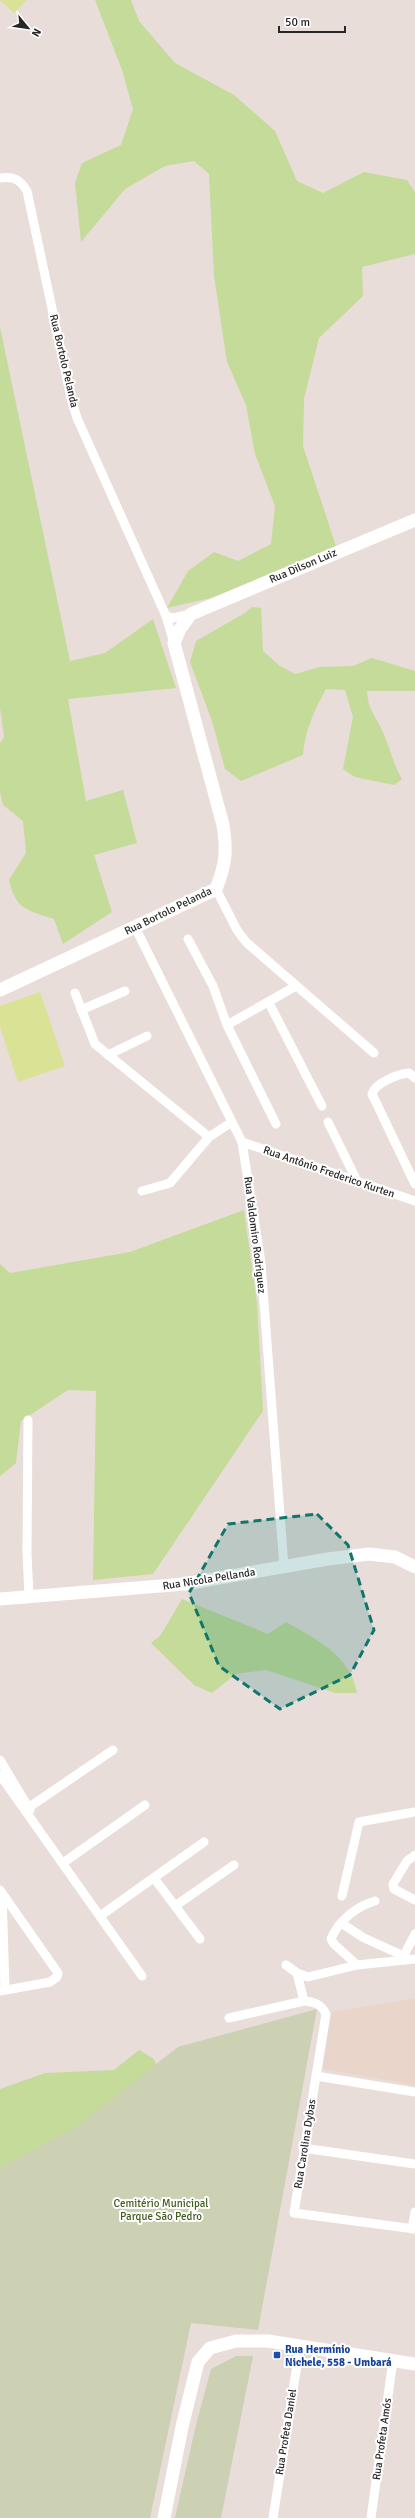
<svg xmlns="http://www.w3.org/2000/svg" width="415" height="2518" font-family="Signika,sans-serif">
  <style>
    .education { fill: #e9d5c9 }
    .green { fill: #c5db99 }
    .cemetery { fill: #cbd1b2 }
    .pitch { fill: #dae295 }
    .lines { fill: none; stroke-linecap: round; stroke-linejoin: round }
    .street { stroke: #fff; stroke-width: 9 }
    .secondary { stroke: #fff; stroke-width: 13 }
    .marked { fill: #0f766e; fill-opacity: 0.2; stroke: #0f766e; stroke-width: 3; stroke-dasharray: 8 5; stroke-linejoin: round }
    .transit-dot { fill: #1a4fb4; stroke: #fff; stroke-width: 1.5 }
    .labels { text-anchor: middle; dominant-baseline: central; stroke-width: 4; stroke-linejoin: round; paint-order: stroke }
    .street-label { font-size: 11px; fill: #272727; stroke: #fff }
    .park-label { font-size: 11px; fill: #3f5c1e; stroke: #fff }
    .transit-label { font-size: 11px; font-weight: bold; fill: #164399; stroke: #fff; text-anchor: start }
  </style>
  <rect width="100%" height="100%" fill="#e8ddd9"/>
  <polygon class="education" points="415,1998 415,2085 323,2069 332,2012"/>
  <g class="green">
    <polygon points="95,0 131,0 139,21 175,63 234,95 275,131 297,181 323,193 364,172 407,180 415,192 415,254 362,267 363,296 319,338 304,399 303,446 336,546 211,598 167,608 188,571 214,552 238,561 271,544 275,506 255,454 246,405 227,362 214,276 209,174 194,161 165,166 125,189 81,242 75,183 82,163 121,145 133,109 122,70"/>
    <path d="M0,327L70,661L105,653L153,619L176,688L68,699L86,801L123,790L137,843L94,855L112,912L63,944L54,919C27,910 16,910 9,880L26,853L23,821L3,805L0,792V743L4,737L0,708Z"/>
    <path d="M252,607L261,608L263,651L280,666L295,674L320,667L353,666L372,658L415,671V691H367C368,710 376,716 383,732C390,748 393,764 402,779L394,785L355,777L343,769L353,717L345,690L326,689C314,711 305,730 303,755L241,781L225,769L212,721L190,662L196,641L245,613Z"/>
    <polygon points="244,1210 257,1303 263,1411 153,1574 93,1580 96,1391 68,1390 21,1421 16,1463 0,1476 0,1264 10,1273 130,1252"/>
    <path d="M182,1599L268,1634L286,1622C316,1639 351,1656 357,1693H335L266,1670L236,1674L212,1693L194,1685L151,1643L160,1636Z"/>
    <polygon points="139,2050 154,2059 162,2081 0,2178 0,2089 45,2073 114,2070"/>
  </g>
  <g class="cemetery">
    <polygon points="317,2009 258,2330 191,2323 150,2518 0,2518 0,2168 77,2126 178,2047"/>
    <polygon points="236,2356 253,2356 221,2518 175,2518 196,2425 211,2369"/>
  </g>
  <g class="pitch">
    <polygon points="0,0 27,0 14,13"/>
    <polygon points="40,992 65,1066 18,1082 0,1027 0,1006"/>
  </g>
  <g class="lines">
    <g class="street">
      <path d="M0,178C13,176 20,179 27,191L71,398L77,418L166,616L174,643"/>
      <polyline points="166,616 173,618 191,614"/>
      <polyline points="216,889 237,930 246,942 374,1053"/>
      <polyline points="135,927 242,1142 261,1263 284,1567"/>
      <polyline points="188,939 213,986 227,1025 276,1124"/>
      <polyline points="75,993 95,1044 209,1137 232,1122"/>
      <polyline points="269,1003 322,1106"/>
      <polyline points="81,1010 125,991"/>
      <polyline points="227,1025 296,986"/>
      <polyline points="108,1055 147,1036"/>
      <path d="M415,1078L409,1073C398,1074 375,1083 372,1094L415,1184"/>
      <polyline points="328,1122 358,1183"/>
      <polyline points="242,1142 415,1201"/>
      <polyline points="142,1191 170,1183 209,1137"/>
      <polyline points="28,1420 27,1553 29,1596"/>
      <polyline points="0,1760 30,1810"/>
      <polyline points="0,1775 142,1976"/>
      <polyline points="25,1810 113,1750"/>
      <polyline points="415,1855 407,1861 393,1884 394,1889 415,1900"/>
      <polyline points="63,1863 145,1805"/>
      <polyline points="154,1878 200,1939"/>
      <polyline points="0,1890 58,1973 57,1977 50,1982 0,1991"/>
      <polyline points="2,1893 5,1990"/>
      <polyline points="342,1896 359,1822 415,1812"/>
      <polyline points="175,1906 234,1865"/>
      <polyline points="100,1916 204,1842"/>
      <polyline points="341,1923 364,1938 404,1956"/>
      <polyline points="402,1959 415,1934"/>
      <polyline points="286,1965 297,1973 308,1977 357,1965 415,1959"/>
      <path d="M357,1965L334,1944L331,1939C338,1921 357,1906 375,1901"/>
      <path d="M297,1973L304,2001C315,2002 321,2004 326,2014L294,2213L415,2229"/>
      <polyline points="229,2018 304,2001"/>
      <polyline points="316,2076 415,2092"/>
      <polyline points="303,2148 415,2164"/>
      <polyline points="412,2229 415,2212"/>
      <polyline points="273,2518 300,2346"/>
      <polyline points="371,2518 393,2360"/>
    </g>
    <g class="secondary">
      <path d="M0,990L216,889C226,864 227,851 223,825L174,643L180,629L191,614L415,520"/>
      <polyline points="0,1599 185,1584 328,1559 369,1554 395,1557 415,1567"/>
      <polyline points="164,2518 182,2427 198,2362 210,2348 236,2341 268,2341 415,2364"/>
    </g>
  </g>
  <path class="marked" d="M317,1514L348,1545L374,1630L350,1675L280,1709L219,1666L189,1593L228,1524Z"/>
  <rect class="transit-dot" x="273" y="2351" width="8" height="8" rx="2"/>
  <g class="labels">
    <g class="street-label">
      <text transform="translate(64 361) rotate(77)">Rua Bortolo Pelanda</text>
      <text transform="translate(303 566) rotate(-23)">Rua Dilson Luiz</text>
      <text transform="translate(168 911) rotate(-26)">Rua Bortolo Pelanda</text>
      <text transform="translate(329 1172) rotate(19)">Rua Antônio Frederico Kurten</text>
      <text transform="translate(255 1235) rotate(83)">Rua Valdomiro Rodriguez</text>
      <text transform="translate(209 1579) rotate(-9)">Rua Nicola Pellanda</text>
      <text transform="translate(305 2144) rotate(-81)">Rua Carolina Dybas</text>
      <text transform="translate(286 2432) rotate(-81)">Rua Profeta Daniel</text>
      <text transform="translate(382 2439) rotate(-82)">Rua Profeta Amós</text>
    </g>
    <g class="park-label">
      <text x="161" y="2203">Cemitério Municipal<tspan x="161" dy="13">Parque São Pedro</tspan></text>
    </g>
    <g class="transit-label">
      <text x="285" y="2349">Rua Hermínio<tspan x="285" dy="13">Nichele, 558 - Umbará</tspan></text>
    </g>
  </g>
  <g transform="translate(28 28) rotate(119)" stroke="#ffffff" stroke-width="3" paint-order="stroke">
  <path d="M0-3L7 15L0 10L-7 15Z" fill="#272727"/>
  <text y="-6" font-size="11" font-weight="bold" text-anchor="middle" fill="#272727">N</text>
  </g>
  <path d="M279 26v6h66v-6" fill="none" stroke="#272727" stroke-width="2"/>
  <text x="285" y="26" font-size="12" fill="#272727" stroke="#ffffff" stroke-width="3" paint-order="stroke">50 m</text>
</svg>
